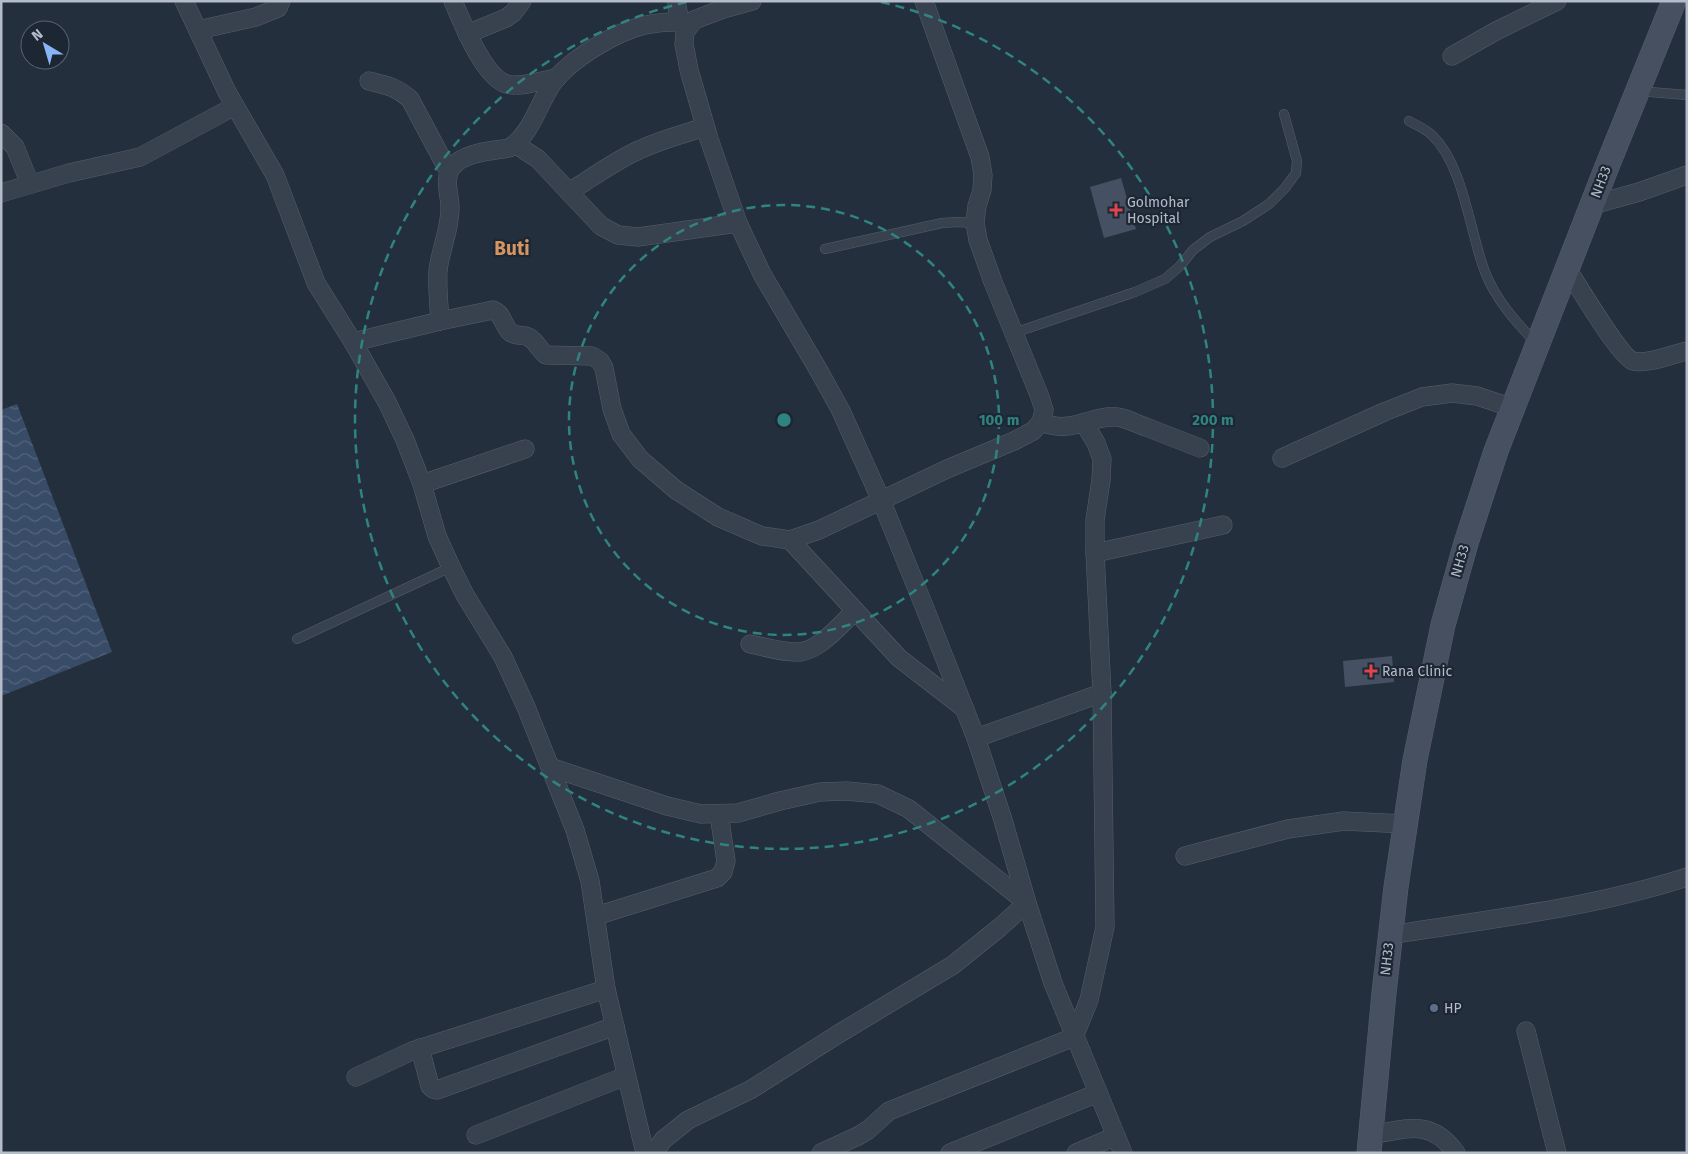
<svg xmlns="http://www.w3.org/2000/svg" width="1688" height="1154" font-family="'Fira Sans',sans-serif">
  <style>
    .water { fill: url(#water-waves) }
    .building { fill: #455162 }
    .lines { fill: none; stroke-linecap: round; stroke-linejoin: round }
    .service-casing { stroke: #565f6c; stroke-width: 10 }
    .minor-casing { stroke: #565f6c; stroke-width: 19 }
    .secondary-casing { stroke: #565f6c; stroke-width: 25 }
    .service { stroke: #38414e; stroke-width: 9 }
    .minor { stroke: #38414e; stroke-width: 18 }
    .secondary { stroke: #465061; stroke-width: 24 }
    .ring { fill: none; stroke: #308480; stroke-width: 2.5; stroke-dasharray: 9 6 }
    .health-dot { fill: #e0444e; stroke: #1d2633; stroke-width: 2 }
    .service-dot { fill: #5c6f8a; stroke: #1d2633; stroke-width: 2 }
    .labels { text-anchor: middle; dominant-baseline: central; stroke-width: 4.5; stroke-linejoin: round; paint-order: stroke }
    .street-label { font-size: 14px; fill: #b4bcc9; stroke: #1d2633 }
    .poi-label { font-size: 14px; fill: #b4bcc9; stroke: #1d2633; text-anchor: start }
    .district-label { font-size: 19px; font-weight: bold; fill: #d59563; stroke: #1d2633 }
    .centre { fill: #308480; stroke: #1d2633; stroke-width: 2.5 }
    .ring-label { font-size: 15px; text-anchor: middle; font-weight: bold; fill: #308480; stroke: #1d2633; stroke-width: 4.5; stroke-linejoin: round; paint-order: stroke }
  </style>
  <defs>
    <pattern id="water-waves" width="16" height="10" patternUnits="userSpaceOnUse" patternTransform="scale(1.25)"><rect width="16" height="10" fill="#394c67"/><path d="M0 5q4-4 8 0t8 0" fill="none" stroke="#53647b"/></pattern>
  </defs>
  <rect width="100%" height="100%" fill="#242f3e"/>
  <polygon class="water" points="17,404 112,652 1,696 1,410"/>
  <g class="building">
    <polygon points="1121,178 1136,229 1104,238 1090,187"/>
    <polygon points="1392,656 1394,682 1345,687 1343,661"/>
  </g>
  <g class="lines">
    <g class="service-casing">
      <g id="service">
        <polyline points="1638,91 1687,95"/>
        <path d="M1409,121C1416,125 1426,129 1432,135C1464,166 1469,230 1485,272C1496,300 1515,321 1536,343"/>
        <polyline points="825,249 942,223 958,222 975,223"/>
        <polyline points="1014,333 1135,292 1165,279 1180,266 1193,250 1210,237 1243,221 1269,204 1285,188 1296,173 1297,161 1284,114"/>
        <polyline points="297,639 451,567"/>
      </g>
    </g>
    <g class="minor-casing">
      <g id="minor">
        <polyline points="184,1 227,92 275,175 316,283 353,342 387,402 405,440 422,484 437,536 451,567 465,595 503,657 526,707 575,830 590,881 606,989 645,1153"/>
        <path d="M453,1C462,22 484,78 507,84C520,88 544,80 557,78"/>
        <polyline points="676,1 680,22"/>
        <polyline points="752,1 723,9 694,20 685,32 684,44 689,70 709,139 738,223 762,274 819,371 841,411 881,500 924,606 976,738 1003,820 1027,903 1053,983 1123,1153"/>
        <polyline points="198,30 256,17 278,8 281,1"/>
        <polyline points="467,34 506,18 513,13 522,1"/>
        <polyline points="1452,56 1496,31 1557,1"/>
        <path d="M369,81C386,85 397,87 410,99L449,172"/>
        <polyline points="1,133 15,147 30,184"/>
        <polyline points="515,144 538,159 601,226 618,235 638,237 738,223"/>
        <path d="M569,192C592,178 614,161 639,150C660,140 683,134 705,127"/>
        <polyline points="1,193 69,173 140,157 235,106"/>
        <polyline points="1592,205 1639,192 1687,175"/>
        <path d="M1567,269C1578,285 1620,357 1633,361C1646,365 1673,354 1687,351"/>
        <path d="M440,321L493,310C503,314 502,323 509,331C515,338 523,333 530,338C537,342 539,350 546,355L592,356L600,361L604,368L612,409L621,434L640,459L676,490L718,517L762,536L790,540L819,530L947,469L1014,441L1033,431L1041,422L1044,410L1040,397L993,282L978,240L975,223L977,206L982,190L983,175L980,157L924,1"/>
        <path d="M353,342L440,321C439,305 437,288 438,271C440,250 450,231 450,208C450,194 443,178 452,167C464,152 492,151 509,148C531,135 538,105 552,84C569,60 615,32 645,25C660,22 675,21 691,22"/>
        <path d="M1041,422C1072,435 1088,415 1117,417C1126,418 1137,424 1146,427C1164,434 1182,441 1200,448"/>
        <polyline points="1282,458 1384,412 1422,397 1452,393 1477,396 1513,408"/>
        <polyline points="422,484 525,449"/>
        <polyline points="790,540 899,658 965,709"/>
        <polyline points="1095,553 1223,525"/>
        <path d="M750,644C766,647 783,653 800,652C820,650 841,624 855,611"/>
        <polyline points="976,738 1102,693"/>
        <polyline points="550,767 667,806 701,814 738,813 780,801 820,792 847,791 878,794 909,809 1027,903 999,928 953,965 840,1033 750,1090 688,1120 663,1140 654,1153"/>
        <polyline points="1185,856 1288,829 1344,821 1405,824"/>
        <polyline points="596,916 717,878 723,872 726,861 719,814"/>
        <path d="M1390,935C1490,919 1591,908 1687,877"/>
        <polyline points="1526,1031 1557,1153"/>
        <polyline points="420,1048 430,1086 433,1089 437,1090 615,1026"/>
        <polyline points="356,1077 412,1051 606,989"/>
        <polyline points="476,1135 626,1076"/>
        <path d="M1371,1135C1407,1129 1431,1118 1456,1153"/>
        <polyline points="821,1153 858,1136 868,1130 889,1111 1074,1037 1089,1000 1105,927 1102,693 1095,553 1095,520 1101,480 1102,459 1096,443 1084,423"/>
        <polyline points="950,1153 1098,1093"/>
        <polyline points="1076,1153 1116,1136"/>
      </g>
    </g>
    <g class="secondary-casing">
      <polyline id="secondary" points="1369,1153 1384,993 1396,887 1415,760 1443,625 1466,543 1496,451 1606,169 1674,1"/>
    </g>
    <use href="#service" class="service"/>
    <use href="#minor" class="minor"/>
    <use href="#secondary" class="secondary"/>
  </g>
  <g class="ring">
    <circle cx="784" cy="420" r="215"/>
    <path d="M881 2A429 429 0 1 1 687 2"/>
  </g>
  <g class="health-dot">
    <path d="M1113.5 202.5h5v5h5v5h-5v5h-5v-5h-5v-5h5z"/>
    <path d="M1368.5 663.5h5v5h5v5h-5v5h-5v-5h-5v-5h5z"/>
  </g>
  <circle class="service-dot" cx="1434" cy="1008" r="5"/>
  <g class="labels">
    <g class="street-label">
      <text transform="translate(1601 182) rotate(-69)">NH33</text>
      <text transform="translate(1460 561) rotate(-74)">NH33</text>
      <text transform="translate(1387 959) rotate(-84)">NH33</text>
    </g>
    <g class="poi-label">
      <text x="1127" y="202">Golmohar<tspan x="1127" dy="16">Hospital</tspan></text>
      <text x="1382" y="671">Rana Clinic</text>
      <text x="1444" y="1008">HP</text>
    </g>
    <g class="district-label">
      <text x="512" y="248">Buti</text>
    </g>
  </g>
  <circle cx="784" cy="420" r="8" class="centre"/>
  <g class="ring-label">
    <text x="999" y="425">100 m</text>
    <text x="1213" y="425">200 m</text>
  </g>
  <rect width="1688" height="1154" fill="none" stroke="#b4bcc9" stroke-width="5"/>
  <g transform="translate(45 45) rotate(322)"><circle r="24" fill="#1d2633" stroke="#59626f"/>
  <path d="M0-4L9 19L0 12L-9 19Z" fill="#8ab4f8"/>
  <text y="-8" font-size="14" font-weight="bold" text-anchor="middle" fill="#b4bcc9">N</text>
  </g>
</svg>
